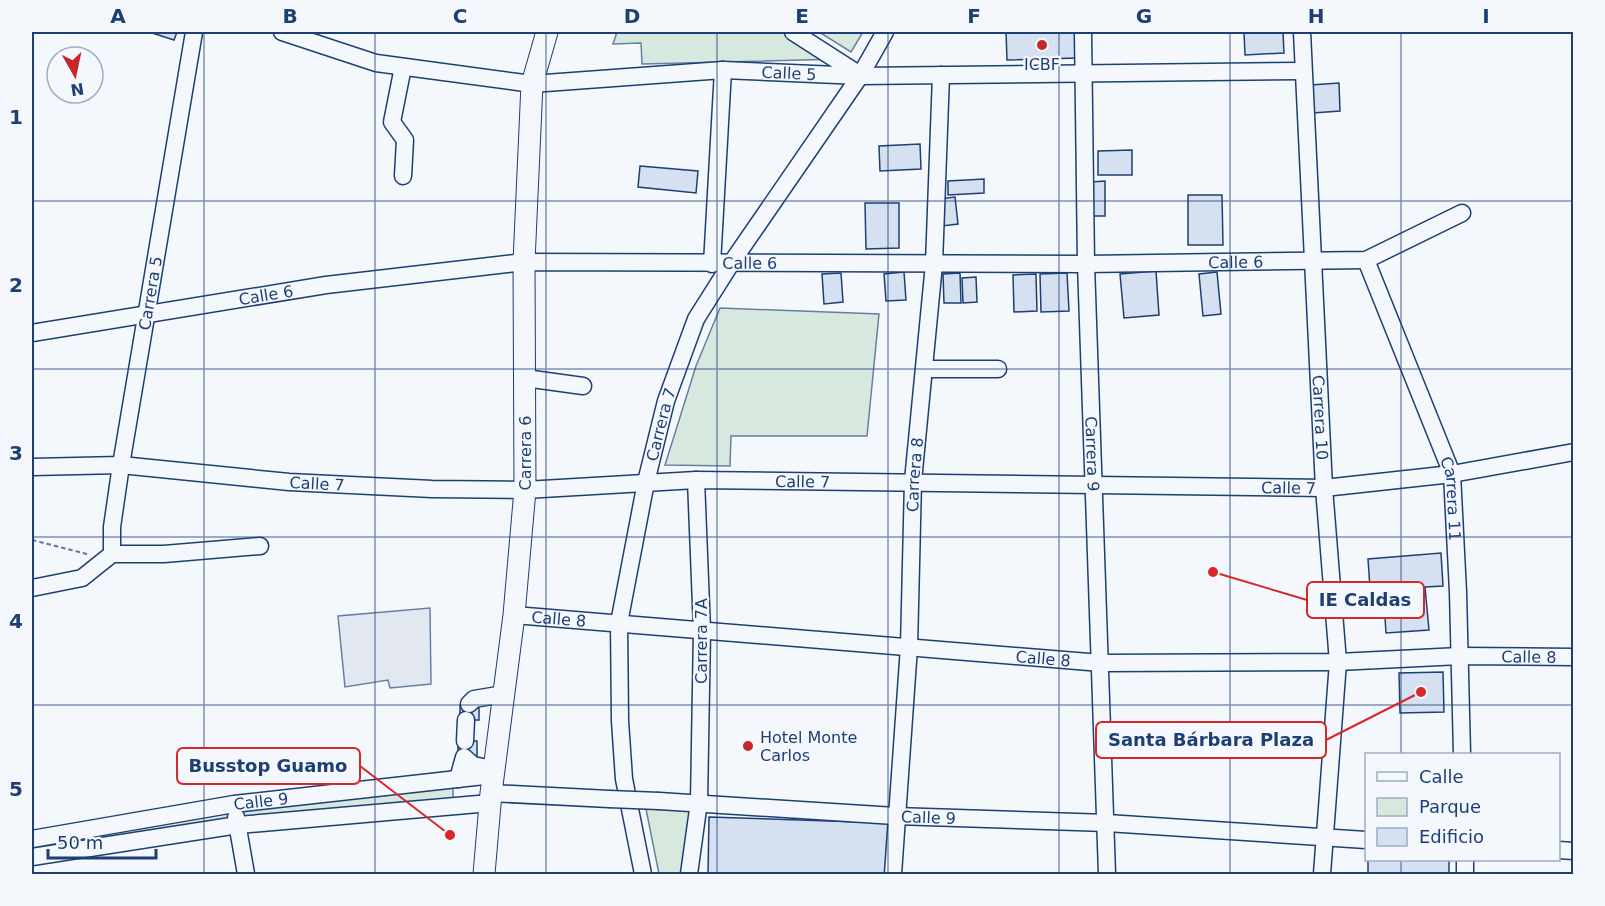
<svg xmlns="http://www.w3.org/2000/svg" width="1605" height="906" font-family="'DejaVu Sans',sans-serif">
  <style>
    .green { fill: #d7e8df; stroke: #687fa3; stroke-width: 1.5 }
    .parking { fill: #e3e8f0; stroke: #687fa3; stroke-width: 1.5 }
    .building { fill: #d5e0f0; stroke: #1d3f73; stroke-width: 1.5 }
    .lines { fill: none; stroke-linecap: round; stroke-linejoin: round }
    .minor-casing { stroke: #1d3f73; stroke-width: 19 }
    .major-casing { stroke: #1d3f73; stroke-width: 23 }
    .path { stroke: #5e769c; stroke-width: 2; stroke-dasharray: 4.5 3; stroke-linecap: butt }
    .minor { stroke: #f4f7fb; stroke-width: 16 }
    .major { stroke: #f4f7fb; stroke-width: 21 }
    .minor-bridge-casing { stroke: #1d3f73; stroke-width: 19; stroke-linecap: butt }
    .minor-bridge { stroke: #f4f7fb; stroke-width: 16 }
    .grid { fill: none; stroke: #1d3f73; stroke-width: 1.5; stroke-opacity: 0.55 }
    .poi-dot { fill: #c62828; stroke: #f4f7fb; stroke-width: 2 }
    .labels { text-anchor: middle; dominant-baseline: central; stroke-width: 4.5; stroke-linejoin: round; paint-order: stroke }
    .poi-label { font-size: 16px; fill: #1d3f73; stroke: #f4f7fb }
    .street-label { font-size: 16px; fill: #1d3f73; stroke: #f4f7fb }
    .leader { fill: none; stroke: #d62828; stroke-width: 2 }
    .callout-dot { fill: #d62828; stroke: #f4f7fb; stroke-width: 2 }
    .callout { fill: #f4f7fb; stroke: #d62828; stroke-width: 2 }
    .callout-label { font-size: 18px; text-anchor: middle; font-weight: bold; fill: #1d3f73 }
    .neatline { fill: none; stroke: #1d3f73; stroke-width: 2 }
    .grid-label { font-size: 20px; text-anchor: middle; font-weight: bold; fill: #1d3f73 }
  </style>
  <rect width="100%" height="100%" fill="#f4f7fb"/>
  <g class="green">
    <polygon points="617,32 798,32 841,59 642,64 641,43 613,44"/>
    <polygon points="819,32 863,32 851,52"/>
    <polygon points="720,308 879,314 867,436 731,436 730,466 665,465 696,366"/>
    <polygon points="453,785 453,801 241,822 240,808"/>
    <polygon points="646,809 691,810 686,874 659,874"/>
    <polygon points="229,810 232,823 32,855 32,843"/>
  </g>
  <polygon class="parking" points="430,608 431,684 390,688 388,680 345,687 338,616"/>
  <g class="building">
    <polygon points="149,32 177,32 174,40"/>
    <polygon points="1006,32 1077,32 1078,58 1007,60"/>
    <polygon points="1244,32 1283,32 1284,53 1245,55"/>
    <polygon points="1339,83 1340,111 1313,113 1311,85"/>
    <polygon points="920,144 921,169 880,171 879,146"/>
    <polygon points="1132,150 1132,175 1098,175 1098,151"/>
    <polygon points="640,166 698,171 696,193 638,187"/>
    <polygon points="984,179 984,193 948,195 948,181"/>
    <polygon points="1105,181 1105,216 1092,216 1091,182"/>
    <polygon points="1188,195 1222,195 1223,245 1188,245"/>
    <polygon points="955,197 958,224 942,226 939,199"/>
    <polygon points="865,203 899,203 899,248 866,249"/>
    <polygon points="1156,271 1159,315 1124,318 1120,274"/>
    <polygon points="904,272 906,300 886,301 884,274"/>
    <polygon points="1217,272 1221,314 1203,316 1199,274"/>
    <polygon points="841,273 843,302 824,304 822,274"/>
    <polygon points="960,273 961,303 944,303 943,274"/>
    <polygon points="1067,273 1069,311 1041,312 1040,274"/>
    <polygon points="1036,274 1037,311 1014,312 1013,275"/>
    <polygon points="976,277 977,302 963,303 962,278"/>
    <polygon points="1441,553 1443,586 1425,587 1429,630 1386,633 1383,587 1370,588 1368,559"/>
    <polygon points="1443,672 1444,712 1400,713 1399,673"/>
    <polygon points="479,704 479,720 460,720 460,705"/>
    <rect x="458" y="741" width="19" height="16"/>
    <polygon points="709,817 889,823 886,874 708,874"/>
    <rect x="1368" y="860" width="81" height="14"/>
  </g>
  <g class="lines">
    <g class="minor-casing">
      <g id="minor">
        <path id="s1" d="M282,32L376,63L532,84L723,70L860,76L1303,71"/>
        <polyline points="793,32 860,75"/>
        <path id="s2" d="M1083,32L1086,264L1107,874"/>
        <path id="s3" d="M1302,32L1324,488L1338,662L1322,874"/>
        <polyline points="403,67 392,122 405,140 403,176"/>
        <path id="s4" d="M1366,260L1452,474L1458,592L1462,754"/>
        <polyline points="712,264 723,70"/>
        <path id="s5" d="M32,333L326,285L524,262L1086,264L1366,260L1462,213"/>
        <polyline points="924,369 998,369"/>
        <polyline points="525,378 583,386"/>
        <path id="s6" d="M32,467L121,465L289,482L432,489L525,490L696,480L1324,488L1452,474L1574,452"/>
        <path id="s7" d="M112,554V527L121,465L194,32"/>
        <polyline points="32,588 82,578 112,554 164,554 260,546"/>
        <path id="s8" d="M514,615L1101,663L1338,662L1460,656L1574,657"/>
        <polyline points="469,704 474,699 504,694"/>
        <polyline points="465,741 466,720"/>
        <polyline points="458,779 464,757 473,765 494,769"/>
        <polyline points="491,793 609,799"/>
        <path id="s9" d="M659,801L895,816L1107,823L1366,840"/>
        <polyline points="236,817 246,874"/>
        <path id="s10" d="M32,839L234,804L493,775"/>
        <polyline points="1558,850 1574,851"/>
        <polyline points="32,857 238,825 490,803"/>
        <polyline points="1465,860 1465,874"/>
        <path id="s11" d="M643,874L624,779L620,721L619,623L646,482L666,401L696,319L732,262L860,76L885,32"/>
        <polyline points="689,874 699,802 702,630 696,480"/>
        <path id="s12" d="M893,874L909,647L913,481L934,264L941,75"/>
      </g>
    </g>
    <g class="major-casing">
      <polyline id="major" points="484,874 491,793 514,615 525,490 524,262 532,84 547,32"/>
    </g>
    <polyline class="path" points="32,540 87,554"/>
    <use href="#minor" class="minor"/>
    <use href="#major" class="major"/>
    <g class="minor-bridge-casing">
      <polyline id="minor-bridge" points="609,799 659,801"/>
    </g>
    <use href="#minor-bridge" class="minor-bridge"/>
  </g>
  <path class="grid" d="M204,32V874M375,32V874M546,32V874M717,32V874M888,32V874M1059,32V874M1230,32V874M1401,32V754M32,201H1574M32,369H1574M32,537H1574M32,705H1574M1401,860V874"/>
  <g class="poi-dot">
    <circle cx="1042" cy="45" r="6"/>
    <circle cx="748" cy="746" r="6"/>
  </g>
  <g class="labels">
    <g class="poi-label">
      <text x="1042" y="64">ICBF</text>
      <text x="760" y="737" text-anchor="start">Hotel Monte<tspan x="760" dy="18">Carlos</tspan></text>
    </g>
    <g class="street-label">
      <text stroke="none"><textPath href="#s1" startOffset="514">Calle 5</textPath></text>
      <text stroke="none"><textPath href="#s5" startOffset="723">Calle 6</textPath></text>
      <text stroke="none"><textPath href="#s5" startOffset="1209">Calle 6</textPath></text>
      <text stroke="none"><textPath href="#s7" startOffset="264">Carrera 5</textPath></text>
      <text stroke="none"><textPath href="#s5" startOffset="237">Calle 6</textPath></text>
      <text stroke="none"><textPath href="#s3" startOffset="386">Carrera 10</textPath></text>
      <text stroke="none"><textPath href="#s11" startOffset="456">Carrera 7</textPath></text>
      <text transform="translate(525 453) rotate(-90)">Carrera 6</text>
      <text stroke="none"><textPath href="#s2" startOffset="422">Carrera 9</textPath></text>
      <text stroke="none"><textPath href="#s12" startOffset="400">Carrera 8</textPath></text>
      <text stroke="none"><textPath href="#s6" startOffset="772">Calle 7</textPath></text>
      <text stroke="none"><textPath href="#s6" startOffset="286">Calle 7</textPath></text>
      <text stroke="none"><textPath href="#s6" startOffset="1258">Calle 7</textPath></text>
      <text stroke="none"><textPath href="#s4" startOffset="255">Carrera 11</textPath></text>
      <text stroke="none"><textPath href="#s8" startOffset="45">Calle 8</textPath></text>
      <text transform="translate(701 641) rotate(-90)">Carrera 7A</text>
      <text stroke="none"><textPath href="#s8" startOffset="1017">Calle 8</textPath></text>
      <text stroke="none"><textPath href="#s8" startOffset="531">Calle 8</textPath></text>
      <text stroke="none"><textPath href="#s10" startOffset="232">Calle 9</textPath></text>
      <text stroke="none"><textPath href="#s9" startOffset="270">Calle 9</textPath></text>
    </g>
  </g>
  <path class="leader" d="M1213 572L1307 600M1421 692L1326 740M450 835L360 766"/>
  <g class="callout-dot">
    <circle cx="1213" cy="572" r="6"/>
    <circle cx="1421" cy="692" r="6"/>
    <circle cx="450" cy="835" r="6"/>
  </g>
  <g class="callout">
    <rect x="1307" y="582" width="117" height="36" rx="6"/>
    <rect x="1096" y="722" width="230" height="36" rx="6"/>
    <rect x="177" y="748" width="183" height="36" rx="6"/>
  </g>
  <g class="callout-label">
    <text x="1365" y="606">IE Caldas</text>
    <text x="1211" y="746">Santa Bárbara Plaza</text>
    <text x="268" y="772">Busstop Guamo</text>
  </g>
  <rect width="1605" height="906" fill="none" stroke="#f4f7fb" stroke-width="66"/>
  <rect x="1365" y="753" width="195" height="108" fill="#f4f7fb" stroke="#9eadc5" stroke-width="1.5"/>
  <rect x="1377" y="772" width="30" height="9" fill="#f4f7fb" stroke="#9eadc5" stroke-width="1.5"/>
  <text x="1419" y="783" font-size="18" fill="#1d3f73">Calle</text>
  <rect x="1377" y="798" width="30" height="18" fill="#d7e8df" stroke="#9eadc5" stroke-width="1.5"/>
  <text x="1419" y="813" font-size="18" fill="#1d3f73">Parque</text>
  <rect x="1377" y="828" width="30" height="18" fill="#d5e0f0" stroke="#9eadc5" stroke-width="1.5"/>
  <text x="1419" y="843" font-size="18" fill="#1d3f73">Edificio</text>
  <g transform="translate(75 75) rotate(171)"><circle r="28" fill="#f4f7fb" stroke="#9eadc5" stroke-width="1.5"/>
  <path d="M0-4.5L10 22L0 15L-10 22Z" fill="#c62828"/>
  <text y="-9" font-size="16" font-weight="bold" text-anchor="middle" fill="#1d3f73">N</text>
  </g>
  <path d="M48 849v9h108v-9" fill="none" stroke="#1d3f73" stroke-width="3"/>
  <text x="57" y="849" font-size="18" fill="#1d3f73" stroke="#f4f7fb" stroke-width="4.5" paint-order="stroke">50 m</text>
  <rect x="33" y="33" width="1539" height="840" class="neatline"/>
  <g class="grid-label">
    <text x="118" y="23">A</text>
    <text x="290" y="23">B</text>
    <text x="460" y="23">C</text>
    <text x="632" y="23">D</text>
    <text x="802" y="23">E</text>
    <text x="974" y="23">F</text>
    <text x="1144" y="23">G</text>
    <text x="1316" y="23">H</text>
    <text x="1486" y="23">I</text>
    <text x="16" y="124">1</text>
    <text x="16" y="292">2</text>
    <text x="16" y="460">3</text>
    <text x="16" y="628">4</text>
    <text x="16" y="796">5</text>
  </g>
</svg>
